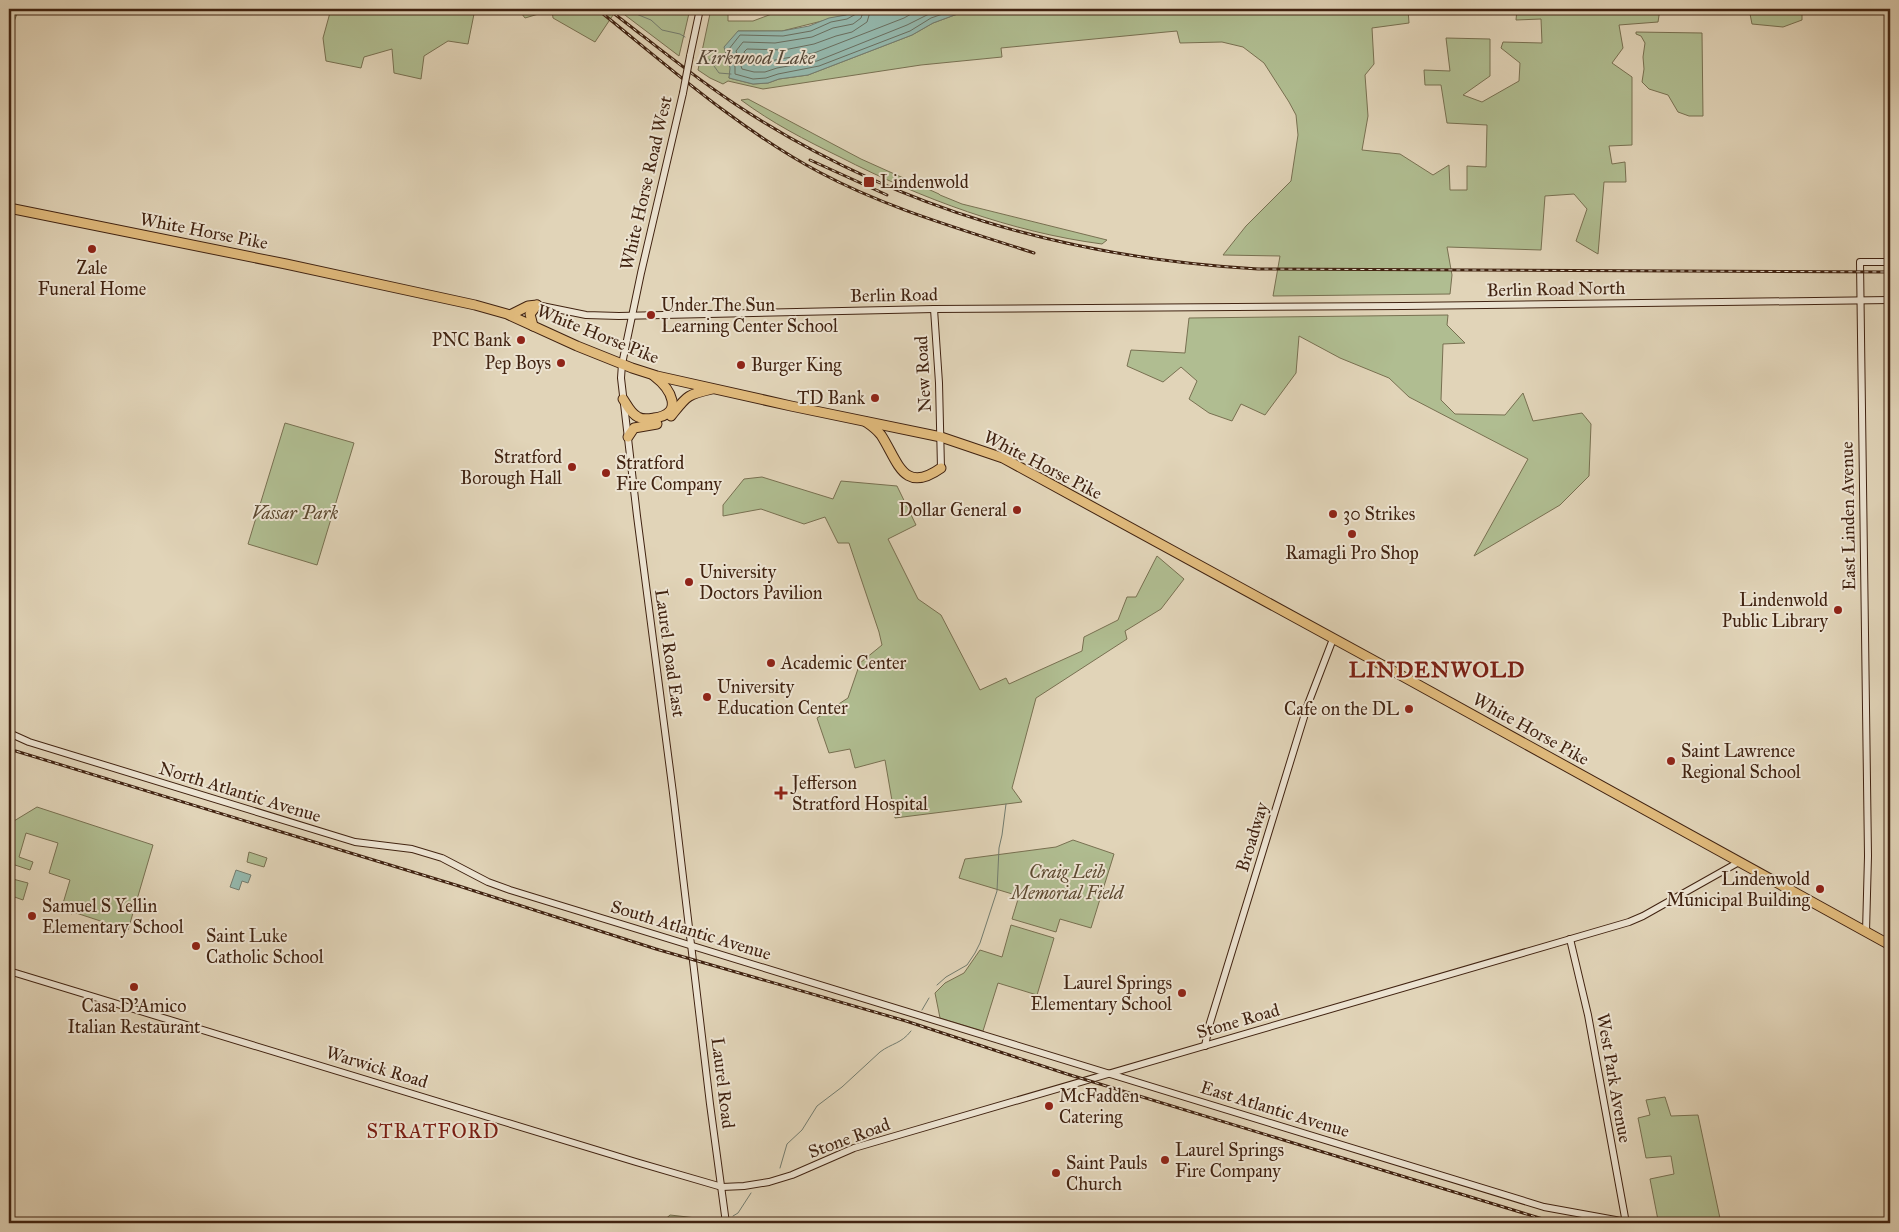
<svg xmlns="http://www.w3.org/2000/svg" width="1899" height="1232" font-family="'IM FELL Great Primer',serif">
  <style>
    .green { fill: #b0bd91; stroke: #787051 }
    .water { fill: #94b8ad; stroke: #737c6f }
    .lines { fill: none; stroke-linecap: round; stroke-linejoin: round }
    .shore { stroke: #6a6e5f; stroke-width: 1 }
    .stream { stroke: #737c6f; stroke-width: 1 }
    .secondary-casing { stroke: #412311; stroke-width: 8 }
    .highway-casing { stroke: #412311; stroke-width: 11 }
    .secondary { stroke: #ece3d1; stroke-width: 6 }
    .highway { stroke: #e0ba7c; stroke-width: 9 }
    .rail-casing { stroke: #412311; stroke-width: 3 }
    .rail { stroke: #ece3d1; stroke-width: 1; stroke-dasharray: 4; stroke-linecap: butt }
    .secondary-bridge-casing { stroke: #412311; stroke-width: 8; stroke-linecap: butt }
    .secondary-bridge { stroke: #ece3d1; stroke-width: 6 }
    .poi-dot { fill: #8f2418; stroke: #ece3d1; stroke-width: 2 }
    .labels { text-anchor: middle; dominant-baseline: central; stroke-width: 4; stroke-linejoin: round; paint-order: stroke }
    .poi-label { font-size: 18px; fill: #412311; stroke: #ece3d1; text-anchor: start }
    .street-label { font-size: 18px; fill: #412311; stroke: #ece3d1 }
    .park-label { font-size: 18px; font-style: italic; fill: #5d4a31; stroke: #ece3d1 }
    .water-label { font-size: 19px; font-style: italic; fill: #564838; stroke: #ece3d1 }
    .quarter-label { font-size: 20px; letter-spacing: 1px; fill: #7a1f14; stroke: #ece3d1 }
    .district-label { font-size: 22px; font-weight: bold; letter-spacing: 1px; fill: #7a1f14; stroke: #ece3d1 }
  </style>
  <rect width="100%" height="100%" fill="#e1d4b8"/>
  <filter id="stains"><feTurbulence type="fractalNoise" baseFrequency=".004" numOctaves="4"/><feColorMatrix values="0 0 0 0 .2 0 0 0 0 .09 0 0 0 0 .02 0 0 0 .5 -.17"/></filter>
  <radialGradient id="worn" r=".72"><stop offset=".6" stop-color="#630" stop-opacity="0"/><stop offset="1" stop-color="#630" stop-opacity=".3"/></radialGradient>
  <g class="green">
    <polygon points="9,9 19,9 9,34"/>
    <polygon points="331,9 475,9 468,44 448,41 424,56 421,79 394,73 392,49 364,57 361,68 326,61 323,38"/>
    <polygon points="518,9 690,9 679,56 617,9 595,42 553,18 552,10 525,18"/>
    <polygon points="711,9 728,9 728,21 753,21 785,9 858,9 846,15 782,31 738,31 729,78 753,84 768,83 779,79 808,75 912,35 933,23 971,9 1408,9 1409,23 1372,28 1374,64 1365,75 1368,116 1362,150 1400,154 1433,175 1449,165 1450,190 1467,190 1467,166 1486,167 1487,125 1447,123 1441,85 1425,85 1424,70 1450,71 1446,38 1490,39 1490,76 1463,95 1482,102 1519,81 1520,63 1501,48 1503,42 1542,43 1541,19 1516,20 1517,9 1660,9 1658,22 1619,25 1623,48 1612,63 1632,77 1632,145 1609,146 1612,164 1625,162 1626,182 1604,182 1598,254 1576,241 1587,209 1574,194 1545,196 1541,250 1447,247 1452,275 1450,294 1273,296 1280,256 1223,255 1246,226 1291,181 1298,135 1296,115 1289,102 1264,63 1243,47 1222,42 1180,43 1177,31 1166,32 1001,48 1002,57 921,65 763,89 728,81 723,84 710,78 698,70"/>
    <polygon points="1749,9 1802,9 1802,20 1783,27 1752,24"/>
    <polygon points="1636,32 1702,33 1703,116 1689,116 1678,112 1668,95 1649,89 1642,82 1644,69 1643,57 1645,43 1641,36 1636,34"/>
    <path d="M748,99L861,159L939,194L940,195L962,204L1107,240L1102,244C1011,232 922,199 840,157C805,140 772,123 741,100Z"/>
    <polygon points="1448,315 1447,325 1465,343 1443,344 1441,400 1455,414 1505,415 1523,393 1533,421 1582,413 1591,424 1589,476 1560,505 1474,556 1528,459 1409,397 1389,378 1340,358 1299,336 1296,373 1265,415 1241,404 1232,421 1209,413 1189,399 1197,381 1181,367 1163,382 1127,366 1131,350 1185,353 1189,318"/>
    <polygon points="285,423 354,443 317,565 248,544"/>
    <polygon points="762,477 833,499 841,481 897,486 916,525 888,539 918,599 941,615 980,690 1006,678 1009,684 1082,651 1084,637 1118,620 1127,597 1136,597 1157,556 1184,579 1161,609 1125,631 1127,639 1036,698 1012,788 1022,802 895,818 885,760 855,768 850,749 829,753 817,718 848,698 860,663 882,645 879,632 849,543 838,543 825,517 804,524 761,509 723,516 723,505 744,479"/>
    <polygon points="37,807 153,845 128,930 73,912 72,914 61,910 70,880 49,873 58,843 26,833 19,857 33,862 30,870 9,863 9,824"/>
    <polygon points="1073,840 1114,854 1091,928 1060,919 1056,932 1012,919 1019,896 959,878 965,859 1056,847"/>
    <polygon points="249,852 267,858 264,867 247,862"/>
    <polygon points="9,878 28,883 23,900 9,895"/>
    <polygon points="1011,925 1054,938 1037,995 998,983 983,1031 940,1018 935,993 945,983 964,973 980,950 1002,957"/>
    <polygon points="1665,1097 1671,1116 1698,1115 1721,1223 1667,1223 1658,1220 1650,1179 1674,1174 1671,1156 1646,1158 1638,1118 1650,1115 1646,1100"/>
    <polygon points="670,1215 714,1220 715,1223 661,1223"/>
  </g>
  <g class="water">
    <polygon points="857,9 971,9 933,23 912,35 808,75 779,79 768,83 753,84 729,78 730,68 724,47 738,31 782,31 809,26 829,18 846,15"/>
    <polygon points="236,870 251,875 248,883 242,881 239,890 230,887"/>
  </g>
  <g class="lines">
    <g class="shore">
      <polyline points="857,9 856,14 847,19 831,22 811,31 783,36 740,35 729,49 735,67 735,74 753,79 766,78 778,74 819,66 910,31 931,18 957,9"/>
      <polyline points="864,9 861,18 853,24 833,28 812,37 775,43 743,42 736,51 742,69 754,72 765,72 777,68 817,61 907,25 939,9"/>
      <polyline points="871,9 867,22 852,32 836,36 814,44 784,50 747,49 744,52 748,62 754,65 763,64 775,60 814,53 904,18 920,9"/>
    </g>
    <g class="stream">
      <polyline points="624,9 651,20 662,30 680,34 685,37"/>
      <polyline points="709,59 719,73 731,74"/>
      <polyline points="937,985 946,977 967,965 975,953 980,943 997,891 999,848 1002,835 1006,804"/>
      <polyline points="922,1010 929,998"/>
      <path d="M780,1168L787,1144L802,1130L817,1106L842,1087L880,1052C892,1043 901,1044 911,1031"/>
      <polyline points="733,1216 738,1213 751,1193"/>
      <polyline points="716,1223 719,1222"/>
    </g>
    <g class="secondary-casing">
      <g id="secondary">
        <polyline points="690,56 700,9"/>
        <polyline points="683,93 641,273 622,364 621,378 637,516 673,793 710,1104 726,1223"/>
        <polyline points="537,305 586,315 619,316 934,309 1404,306 1890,300"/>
        <polyline points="934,309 939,383 941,468"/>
        <polyline points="9,733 29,742 355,842 412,849 442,858 488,882 510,890 1544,1207 1632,1223"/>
        <polyline points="1866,932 1868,856 1860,262 1890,262"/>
        <polyline points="1570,939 1588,1015 1626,1223"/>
        <polyline points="9,971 636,1162 722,1187 744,1186 769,1182 792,1175 854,1148 1629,922 1643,916 1739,862"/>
        <polyline points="1205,1046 1209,1026 1308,704 1333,639"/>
      </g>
    </g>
    <g class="highway-casing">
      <g id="highway">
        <polyline points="9,208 286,264 475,305 507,314 577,346 632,368 657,376 791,406 941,437 1003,458 1404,677 1890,945"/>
        <polyline points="510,315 528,306 537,305"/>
        <polyline points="533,326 530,314 537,305"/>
        <path d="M623,399C627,405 631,414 638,417C643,420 648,419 654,418C685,414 671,389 654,376"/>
        <path d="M671,416C687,396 686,395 712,389"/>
        <path d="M866,422C872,426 877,430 881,435C898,461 903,495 941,468"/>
        <polyline points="628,437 634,428 657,424"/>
      </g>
    </g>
    <use href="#secondary" class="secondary"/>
    <use href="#highway" class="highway"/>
    <g class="rail-casing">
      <g id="rail">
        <path d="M597,9C668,66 737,128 819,172C886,208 961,229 1034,253"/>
        <path d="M608,9C650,41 691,75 735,104C894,209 1069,258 1258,269L1890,272"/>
        <polyline points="810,160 887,195"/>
        <polyline points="9,749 459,886 656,949 906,1021 1067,1074 1556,1223"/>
      </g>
    </g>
    <use href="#rail" class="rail"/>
    <g class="secondary-bridge-casing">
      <polyline id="secondary-bridge" points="683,93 690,56"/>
    </g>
    <use href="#secondary-bridge" class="secondary-bridge"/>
  </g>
  <g class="poi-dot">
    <rect x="863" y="176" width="12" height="12" rx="2.5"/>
    <circle cx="92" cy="249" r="5"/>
    <circle cx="651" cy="315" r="5"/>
    <circle cx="521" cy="340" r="5"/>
    <circle cx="561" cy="363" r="5"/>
    <circle cx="741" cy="365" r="5"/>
    <circle cx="875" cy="398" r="5"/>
    <circle cx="572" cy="467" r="5"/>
    <circle cx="606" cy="473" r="5"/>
    <circle cx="1017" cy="510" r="5"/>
    <circle cx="1333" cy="514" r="5"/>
    <circle cx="1352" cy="534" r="5"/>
    <circle cx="689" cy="582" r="5"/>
    <circle cx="1838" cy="610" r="5"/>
    <circle cx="771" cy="663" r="5"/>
    <circle cx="707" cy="697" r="5"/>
    <circle cx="1409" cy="709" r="5"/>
    <circle cx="1671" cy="761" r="5"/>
    <path d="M778.5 785.5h5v5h5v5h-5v5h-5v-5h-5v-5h5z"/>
    <circle cx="1820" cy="889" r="5"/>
    <circle cx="32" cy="916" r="5"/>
    <circle cx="196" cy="946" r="5"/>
    <circle cx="134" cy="987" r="5"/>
    <circle cx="1182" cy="993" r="5"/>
    <circle cx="1049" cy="1106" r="5"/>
    <circle cx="1165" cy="1160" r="5"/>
    <circle cx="1056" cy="1173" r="5"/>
  </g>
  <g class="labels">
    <g class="poi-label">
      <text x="880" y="182">Lindenwold</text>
      <text x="92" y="268" text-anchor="middle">Zale<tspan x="92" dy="21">Funeral Home</tspan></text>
      <text x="661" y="305">Under The Sun<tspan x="661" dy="21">Learning Center School</tspan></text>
      <text x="511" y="340" text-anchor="end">PNC Bank</text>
      <text x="551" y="363" text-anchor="end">Pep Boys</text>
      <text x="751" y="365">Burger King</text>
      <text x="865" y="398" text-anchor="end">TD Bank</text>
      <text x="562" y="457" text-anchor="end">Stratford<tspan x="562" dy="21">Borough Hall</tspan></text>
      <text x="616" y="463">Stratford<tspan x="616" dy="21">Fire Company</tspan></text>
      <text x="1007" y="510" text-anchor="end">Dollar General</text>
      <text x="1343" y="514">30 Strikes</text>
      <text x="1352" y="553" text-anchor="middle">Ramagli Pro Shop</text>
      <text x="699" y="572">University<tspan x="699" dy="21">Doctors Pavilion</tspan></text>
      <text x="1828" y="600" text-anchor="end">Lindenwold<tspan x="1828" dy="21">Public Library</tspan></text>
      <text x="781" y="663">Academic Center</text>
      <text x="717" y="687">University<tspan x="717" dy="21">Education Center</tspan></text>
      <text x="1399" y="709" text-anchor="end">Cafe on the DL</text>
      <text x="1681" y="751">Saint Lawrence<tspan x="1681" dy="21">Regional School</tspan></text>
      <text x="792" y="783">Jefferson<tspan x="792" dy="21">Stratford Hospital</tspan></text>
      <text x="1810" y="879" text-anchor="end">Lindenwold<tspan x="1810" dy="21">Municipal Building</tspan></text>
      <text x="42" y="906">Samuel S Yellin<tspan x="42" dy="21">Elementary School</tspan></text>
      <text x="206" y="936">Saint Luke<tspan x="206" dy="21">Catholic School</tspan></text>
      <text x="1172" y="983" text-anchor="end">Laurel Springs<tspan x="1172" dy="21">Elementary School</tspan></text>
      <text x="134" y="1006" text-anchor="middle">Casa D'Amico<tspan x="134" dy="21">Italian Restaurant</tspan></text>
      <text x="1059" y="1096">McFadden<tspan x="1059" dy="21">Catering</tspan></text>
      <text x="1175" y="1150">Laurel Springs<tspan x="1175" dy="21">Fire Company</tspan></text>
      <text x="1066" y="1163">Saint Pauls<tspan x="1066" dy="21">Church</tspan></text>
    </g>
    <g class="street-label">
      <text transform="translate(646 183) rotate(-77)">White Horse Road West</text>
      <text transform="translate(204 231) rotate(11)">White Horse Pike</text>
      <text transform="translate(1556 289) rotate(-1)">Berlin Road North</text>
      <text transform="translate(894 295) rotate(-1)">Berlin Road</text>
      <text transform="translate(598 334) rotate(22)">White Horse Pike</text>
      <text transform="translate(923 374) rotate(-93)">New Road</text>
      <text transform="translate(1043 465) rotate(27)">White Horse Pike</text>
      <text transform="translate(1848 516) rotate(-91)">East Linden Avenue</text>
      <text transform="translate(670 653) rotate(82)">Laurel Road East</text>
      <text transform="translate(1531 729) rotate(29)">White Horse Pike</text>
      <text transform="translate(240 792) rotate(17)">North Atlantic Avenue</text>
      <text transform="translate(1252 837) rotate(-73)">Broadway</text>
      <text transform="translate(691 930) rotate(17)">South Atlantic Avenue</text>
      <text transform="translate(1238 1021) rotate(-16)">Stone Road</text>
      <text transform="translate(377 1067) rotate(17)">Warwick Road</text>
      <text transform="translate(1614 1078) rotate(80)">West Park Avenue</text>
      <text transform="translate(723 1083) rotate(83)">Laurel Road</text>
      <text transform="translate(1275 1109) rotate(17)">East Atlantic Avenue</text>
      <text transform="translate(849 1138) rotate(-20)">Stone Road</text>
    </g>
    <g class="park-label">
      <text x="295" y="513">Vassar Park</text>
      <text x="1067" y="872">Craig Leib<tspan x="1067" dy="21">Memorial Field</tspan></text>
    </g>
    <g class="water-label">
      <text x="756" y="57">Kirkwood Lake</text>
    </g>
    <g class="quarter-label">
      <text x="433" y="1131">STRATFORD</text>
    </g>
    <g class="district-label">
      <text x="1437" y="669">LINDENWOLD</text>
    </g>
  </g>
  <rect width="1899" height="1232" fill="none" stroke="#e1d4b8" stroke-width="30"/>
  <rect x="10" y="10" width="1879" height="1212" fill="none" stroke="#412311" stroke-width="2.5"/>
  <rect x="15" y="15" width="1869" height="1202" fill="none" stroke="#412311"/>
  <rect width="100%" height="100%" filter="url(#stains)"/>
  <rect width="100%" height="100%" fill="url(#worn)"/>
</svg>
